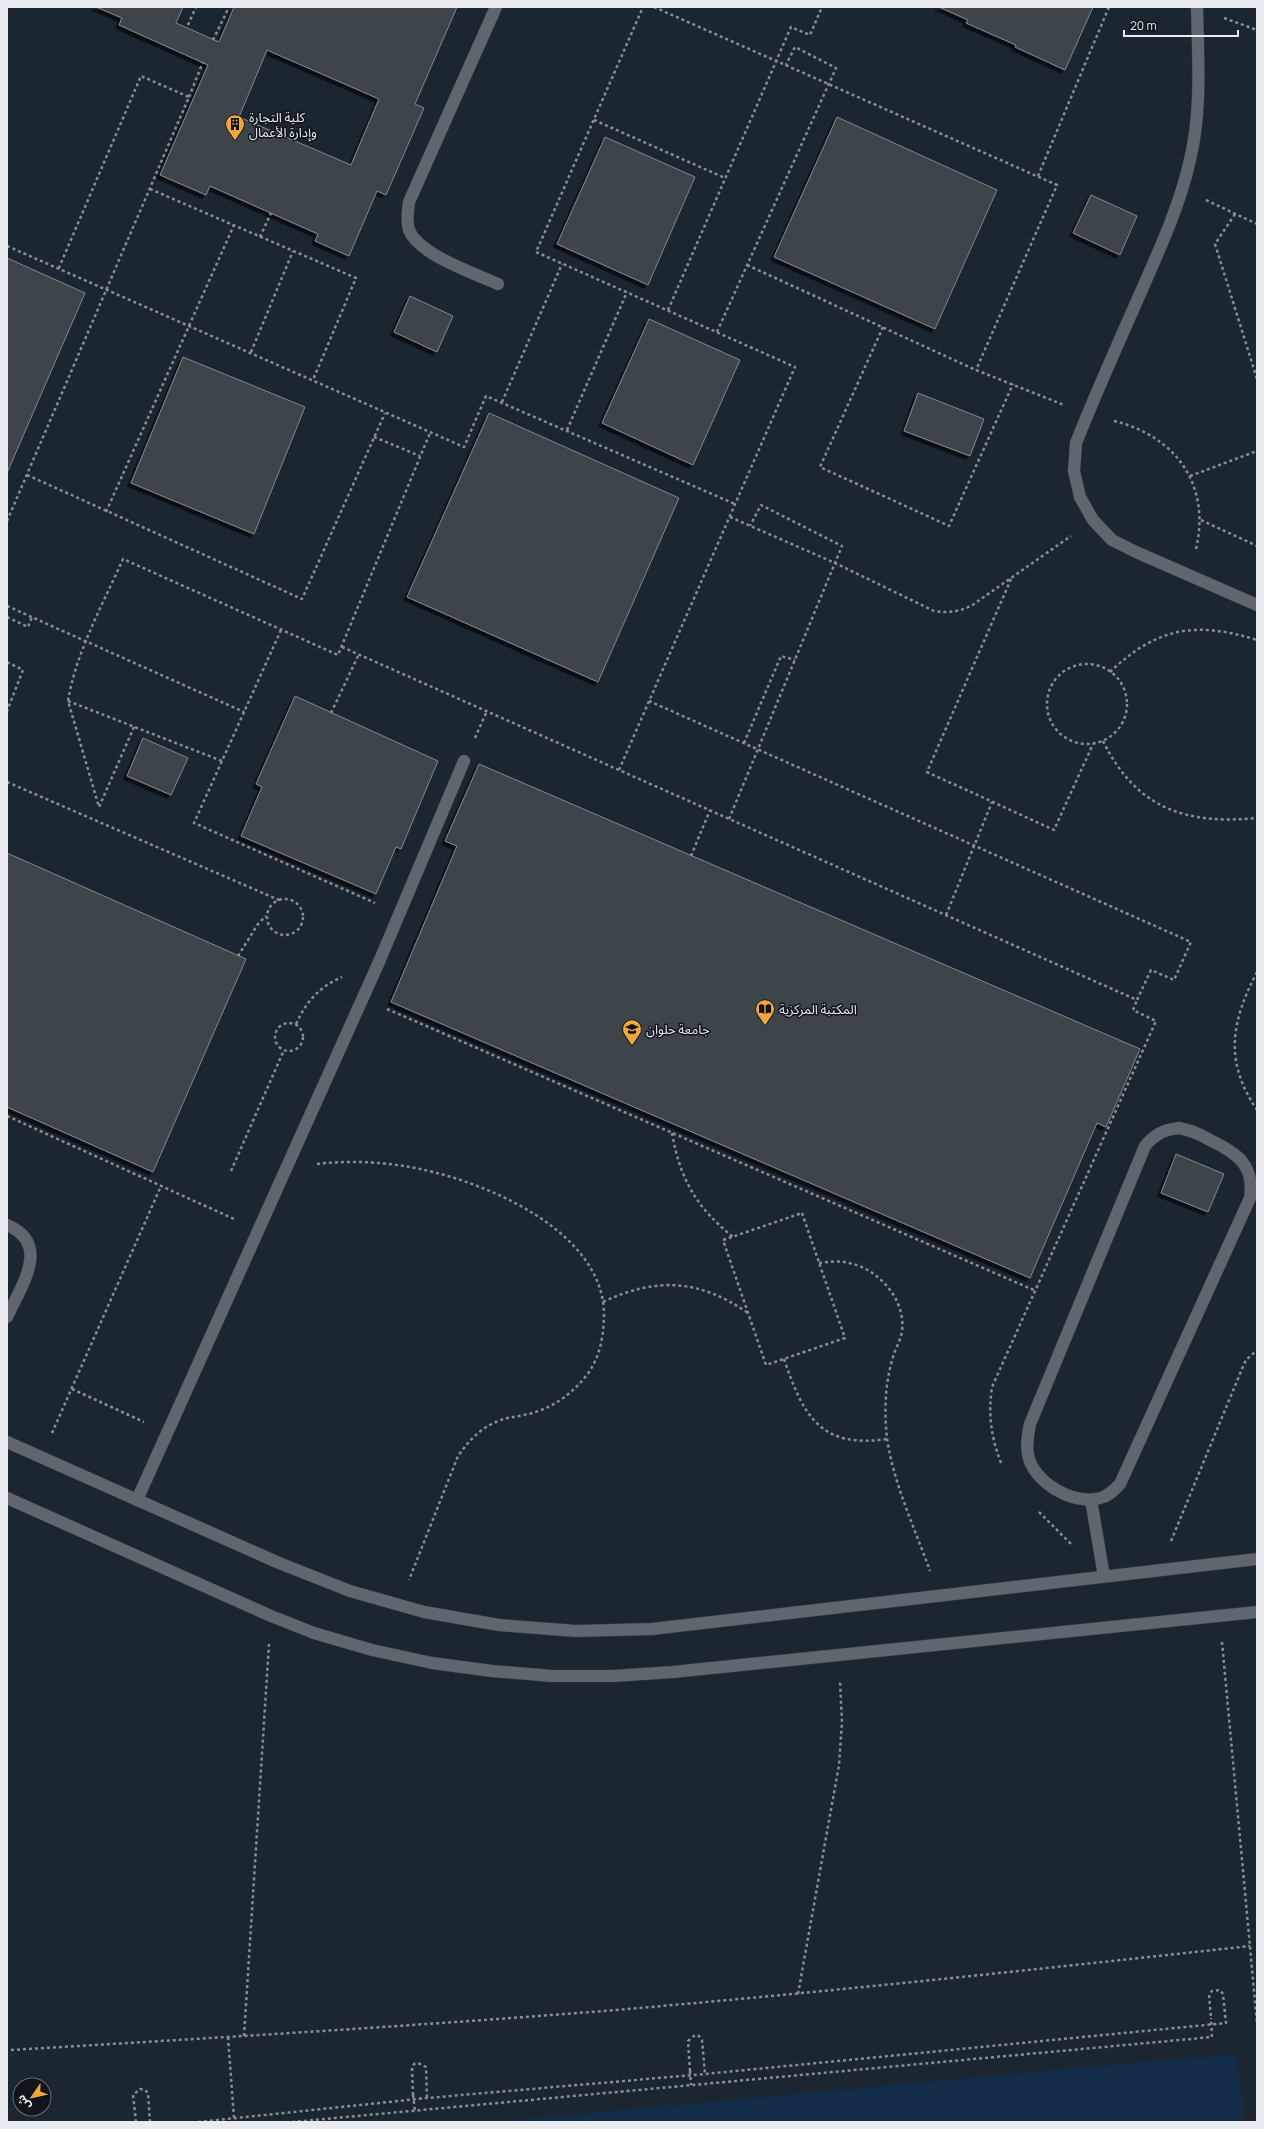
<svg xmlns="http://www.w3.org/2000/svg" width="1264" height="2129" font-family="Manrope,'Noto Sans Arabic',sans-serif">
  <style>
    .built { fill: #1c2631; fill-rule: evenodd }
    .green { fill: #132d49 }
    .building { fill: #3d444b; stroke: #818890; fill-rule: evenodd; filter: url(#shadow) }
    .lines { fill: none; stroke-linecap: round; stroke-linejoin: round }
    .minor-casing { stroke: #363a40; stroke-width: 13 }
    .path { stroke: #898e93; stroke-width: 2.5; stroke-dasharray: 3 3; stroke-linecap: butt }
    .minor { stroke: #60666e; stroke-width: 12 }
    .path-bridge { stroke: #898e93; stroke-width: 2.5; stroke-dasharray: 3 3; stroke-linecap: butt }
    .labels { text-anchor: middle; dominant-baseline: central; stroke-width: 3; stroke-linejoin: round; paint-order: stroke }
    .poi-label { font-size: 13px; fill: #e8ecf0; stroke: #10151b; text-anchor: start }
  </style>
  <defs>
    <filter id="shadow"><feDropShadow dx="-3.5" dy="3.5" stdDeviation="0" flood-color="#0009"/></filter>
  </defs>
  <rect width="100%" height="100%" fill="#191e24"/>
  <path class="built" d="M7,7H1257V2122H7ZM20,2085H44V2109H20Z"/>
  <polygon class="green" points="1237,2054 1244,2122 489,2122 1162,2060"/>
  <g class="building">
    <path d="M96,7H183L176,23L219,42L234,7H457L415,104L424,108L386,195L377,191L349,256L315,241L318,234L210,186L206,195L160,175L208,65L119,25L122,18ZM267,50L379,99L351,165L239,117Z"/>
    <polygon points="939,7 1093,7 1065,70 1015,47 1016,45 966,23 968,20"/>
    <polygon points="837,117 997,190 935,329 774,257"/>
    <polygon points="605,137 695,177 648,285 557,244"/>
    <polygon points="1091,195 1137,216 1120,255 1073,233"/>
    <polygon points="7,258 85,293 7,473"/>
    <polygon points="410,296 453,316 437,352 394,332"/>
    <polygon points="649,319 740,360 693,465 602,423"/>
    <polygon points="183,357 305,407 254,534 131,483"/>
    <polygon points="918,393 984,419 970,456 904,431"/>
    <polygon points="489,413 679,498 598,682 407,597"/>
    <polygon points="295,696 438,761 401,849 396,847 376,894 241,836 262,787 256,784"/>
    <polygon points="143,738 188,758 171,795 127,776"/>
    <polygon points="479,764 1140,1049 1106,1127 1097,1123 1030,1278 391,1002 457,846 445,841"/>
    <polygon points="7,853 246,959 153,1172 7,1107"/>
    <polygon points="1176,1154 1224,1174 1208,1212 1161,1193"/>
  </g>
  <g class="lines">
    <g class="minor-casing">
      <g id="minor">
        <path d="M496,7L409,202C408,211 406,221 409,230C419,255 474,273 498,284"/>
        <path d="M1197,7C1198,58 1202,110 1190,160C1180,204 1162,244 1144,285C1121,337 1097,390 1076,443L1074,471L1080,497L1093,520L1112,540L1136,552L1257,605"/>
        <path d="M1179,1128C1190,1130 1200,1134 1210,1140C1237,1153 1255,1165 1250,1198L1120,1484C1114,1490 1109,1496 1100,1498C1074,1506 1032,1482 1028,1454C1026,1444 1028,1434 1030,1424L1145,1146C1155,1134 1163,1130 1179,1128Z"/>
        <path d="M7,1225C52,1244 21,1286 7,1317"/>
        <polyline points="7,1442 279,1563 350,1591 424,1612 499,1625 576,1631 652,1629 1257,1559"/>
        <polyline points="7,1498 271,1616 314,1633 372,1650 432,1663 492,1671 552,1676 613,1676 673,1672 1257,1612"/>
        <polyline points="137,1500 379,962 464,761"/>
        <polyline points="1091,1500 1104,1576"/>
      </g>
    </g>
    <g class="path">
      <polyline points="654,7 1057,185 976,370"/>
      <polyline points="1224,18 1257,30"/>
      <polyline points="188,25 196,7"/>
      <polyline points="213,40 229,7"/>
      <polyline points="189,97 203,62"/>
      <polyline points="594,120 725,178"/>
      <polyline points="1038,176 1109,7"/>
      <polyline points="150,189 356,278 313,380"/>
      <polyline points="1206,200 1257,224"/>
      <polyline points="1235,214 1215,244 1257,379"/>
      <polyline points="260,237 271,213"/>
      <polyline points="7,246 464,447 486,396 735,504"/>
      <polyline points="747,265 976,370 1064,405"/>
      <polyline points="668,310 791,27 810,35 822,7"/>
      <polyline points="883,327 820,467 949,526 1013,384"/>
      <polyline points="717,332 836,68 795,47 786,65"/>
      <polyline points="251,352 293,251"/>
      <polyline points="502,402 562,264"/>
      <path d="M1114,421C1176,436 1211,485 1196,549"/>
      <polyline points="567,430 627,292"/>
      <polyline points="374,437 420,456"/>
      <polyline points="27,475 302,599 385,413"/>
      <polyline points="1190,476 1257,451"/>
      <polyline points="106,512 234,225"/>
      <path d="M730,517L835,563L934,611C948,613 958,612 971,606L1071,536"/>
      <polyline points="1201,520 1257,546"/>
      <polyline points="7,521 189,97 141,76 58,270"/>
      <polyline points="1011,579 927,772 1054,830 1093,744"/>
      <polyline points="7,606 244,712"/>
      <polyline points="7,617 28,627 32,617"/>
      <polyline points="281,630 194,823 375,903"/>
      <polyline points="342,647 1137,1000 1151,970 1174,980 1191,942 649,701"/>
      <polyline points="7,662 23,670 7,711"/>
      <circle cx="1087" cy="704" r="40"/>
      <path d="M1110,672C1157,627 1196,621 1257,640"/>
      <polyline points="68,701 222,761"/>
      <polyline points="331,713 359,654"/>
      <path d="M134,727L99,807L68,701C76,652 103,604 123,559L338,655L430,433"/>
      <polyline points="475,738 487,711"/>
      <path d="M1103,741C1136,808 1185,825 1257,818"/>
      <polyline points="744,743 781,656 795,660"/>
      <polyline points="619,770 795,367 536,252 643,7"/>
      <polyline points="7,782 279,900"/>
      <polyline points="729,819 842,546 761,505 750,526"/>
      <polyline points="691,856 710,810"/>
      <circle cx="285" cy="917" r="18"/>
      <polyline points="946,915 992,802"/>
      <polyline points="238,956 258,924 266,916"/>
      <path d="M1257,972C1231,1022 1224,1061 1257,1110"/>
      <polyline points="387,1009 1036,1291"/>
      <circle cx="289" cy="1037" r="14"/>
      <path d="M296,1024C306,1002 319,987 342,977"/>
      <polyline points="7,1116 234,1219"/>
      <path d="M672,1133C680,1179 696,1207 733,1237"/>
      <path d="M317,1164C351,1160 387,1162 420,1169C488,1183 601,1231 604,1312C604,1333 601,1354 589,1372C575,1392 552,1409 528,1414C517,1417 506,1417 496,1422C479,1429 468,1442 458,1456L409,1580"/>
      <polyline points="231,1171 284,1050"/>
      <polygon points="802,1213 845,1338 766,1365 723,1240"/>
      <path d="M819,1263C829,1262 839,1260 849,1263C879,1269 906,1300 902,1331C901,1340 895,1349 893,1357C885,1383 884,1411 887,1438C893,1482 915,1529 930,1571"/>
      <path d="M603,1302C656,1277 699,1279 748,1313"/>
      <path d="M784,1359C803,1415 820,1449 887,1439"/>
      <polyline points="72,1389 144,1422"/>
      <polyline points="52,1433 161,1186"/>
      <path d="M1001,1463C991,1437 988,1414 992,1387L1156,1021L1133,1010L1137,1000"/>
      <polyline points="1039,1512 1071,1544"/>
      <polyline points="1171,1541 1242,1369 1246,1360 1257,1350"/>
      <polyline points="1222,1642 1257,2023"/>
      <polyline points="798,1994 839,1765 842,1722 840,1681"/>
      <polyline points="244,2036 269,1644"/>
      <polyline points="228,2037 234,2118"/>
      <path d="M11,2050C213,2038 415,2026 616,2010C828,1992 1039,1969 1250,1946"/>
      <polyline points="690,2071 688,2041 695,2035 699,2036 702,2040 705,2074"/>
      <polyline points="413,2095 412,2068 414,2064 418,2063 426,2067 427,2098"/>
      <polyline points="136,2122 133,2095 140,2089 145,2090 148,2093 150,2122"/>
      <polyline points="198,2122 427,2098 705,2074 1226,2023 1223,1994 1220,1990 1212,1991 1209,1995 1211,2018"/>
    </g>
    <use href="#minor" class="minor"/>
    <g class="path-bridge">
      <polyline points="690,2071 691,2085"/>
      <polyline points="413,2095 415,2111"/>
      <polyline points="292,2122 1212,2037 1211,2018"/>
    </g>
  </g>
  <defs>
    <g id="building-pin" transform="scale(1)"><path d="M0 17L-7.5 6A9.5 9.5 0 1 1 7.5 6Z" fill="#efa73d" stroke="#10151b"/><path d="M-4-6H4V6H1V3H-1V6H-4ZM-2.5-4.3h1.7v1.8h-1.7ZM.8-4.3h1.7v1.8H.8ZM-2.5-1h1.7V.8h-1.7ZM.8-1h1.7V.8H.8Z" fill="#111"/></g>
    <g id="library-pin" transform="scale(1)"><path d="M0 17L-7.5 6A9.5 9.5 0 1 1 7.5 6Z" fill="#efa73d" stroke="#10151b"/><path d="M-6-4Q-3-5.5-.7-3.5V5Q-3 3-6 4ZM6-4Q3-5.5 .7-3.5V5Q3 3 6 4Z" fill="#111"/></g>
    <g id="university-pin" transform="scale(1)"><path d="M0 17L-7.5 6A9.5 9.5 0 1 1 7.5 6Z" fill="#efa73d" stroke="#10151b"/><path d="M0-5L7-2L0 1L-7-2ZM-4 1L0 2.5L4 1V4Q0 6-4 4Z" fill="#111"/></g>
  </defs>
  <g fill-rule="evenodd">
    <use href="#building-pin" x="235" y="124"/>
    <use href="#library-pin" x="765" y="1009"/>
    <use href="#university-pin" x="632" y="1029"/>
  </g>
  <g class="labels">
    <g class="poi-label">
      <text x="249" y="117">كلية التجارة<tspan x="249" dy="15">وإدارة الأعمال</tspan></text>
      <text x="779" y="1009">المكتبة المركزية</text>
      <text x="646" y="1029">جامعة حلوان</text>
    </g>
  </g>
  <rect width="1264" height="2129" fill="none" stroke="#e8ecf0" stroke-width="16"/>
  <g transform="translate(32 2097) rotate(236)"><circle r="19" fill="#10151b" stroke="#666b70"/>
  <path d="M0-3L7 15L0 10L-7 15Z" fill="#efa73d"/>
  <text y="-6" font-size="11" font-weight="bold" text-anchor="middle" fill="#e8ecf0">ش</text>
  </g>
  <path d="M1124 30v6h114v-6" fill="none" stroke="#e8ecf0" stroke-width="2"/>
  <text x="1130" y="30" font-size="12" fill="#e8ecf0" stroke="#10151b" stroke-width="3" paint-order="stroke">20 m</text>
</svg>
